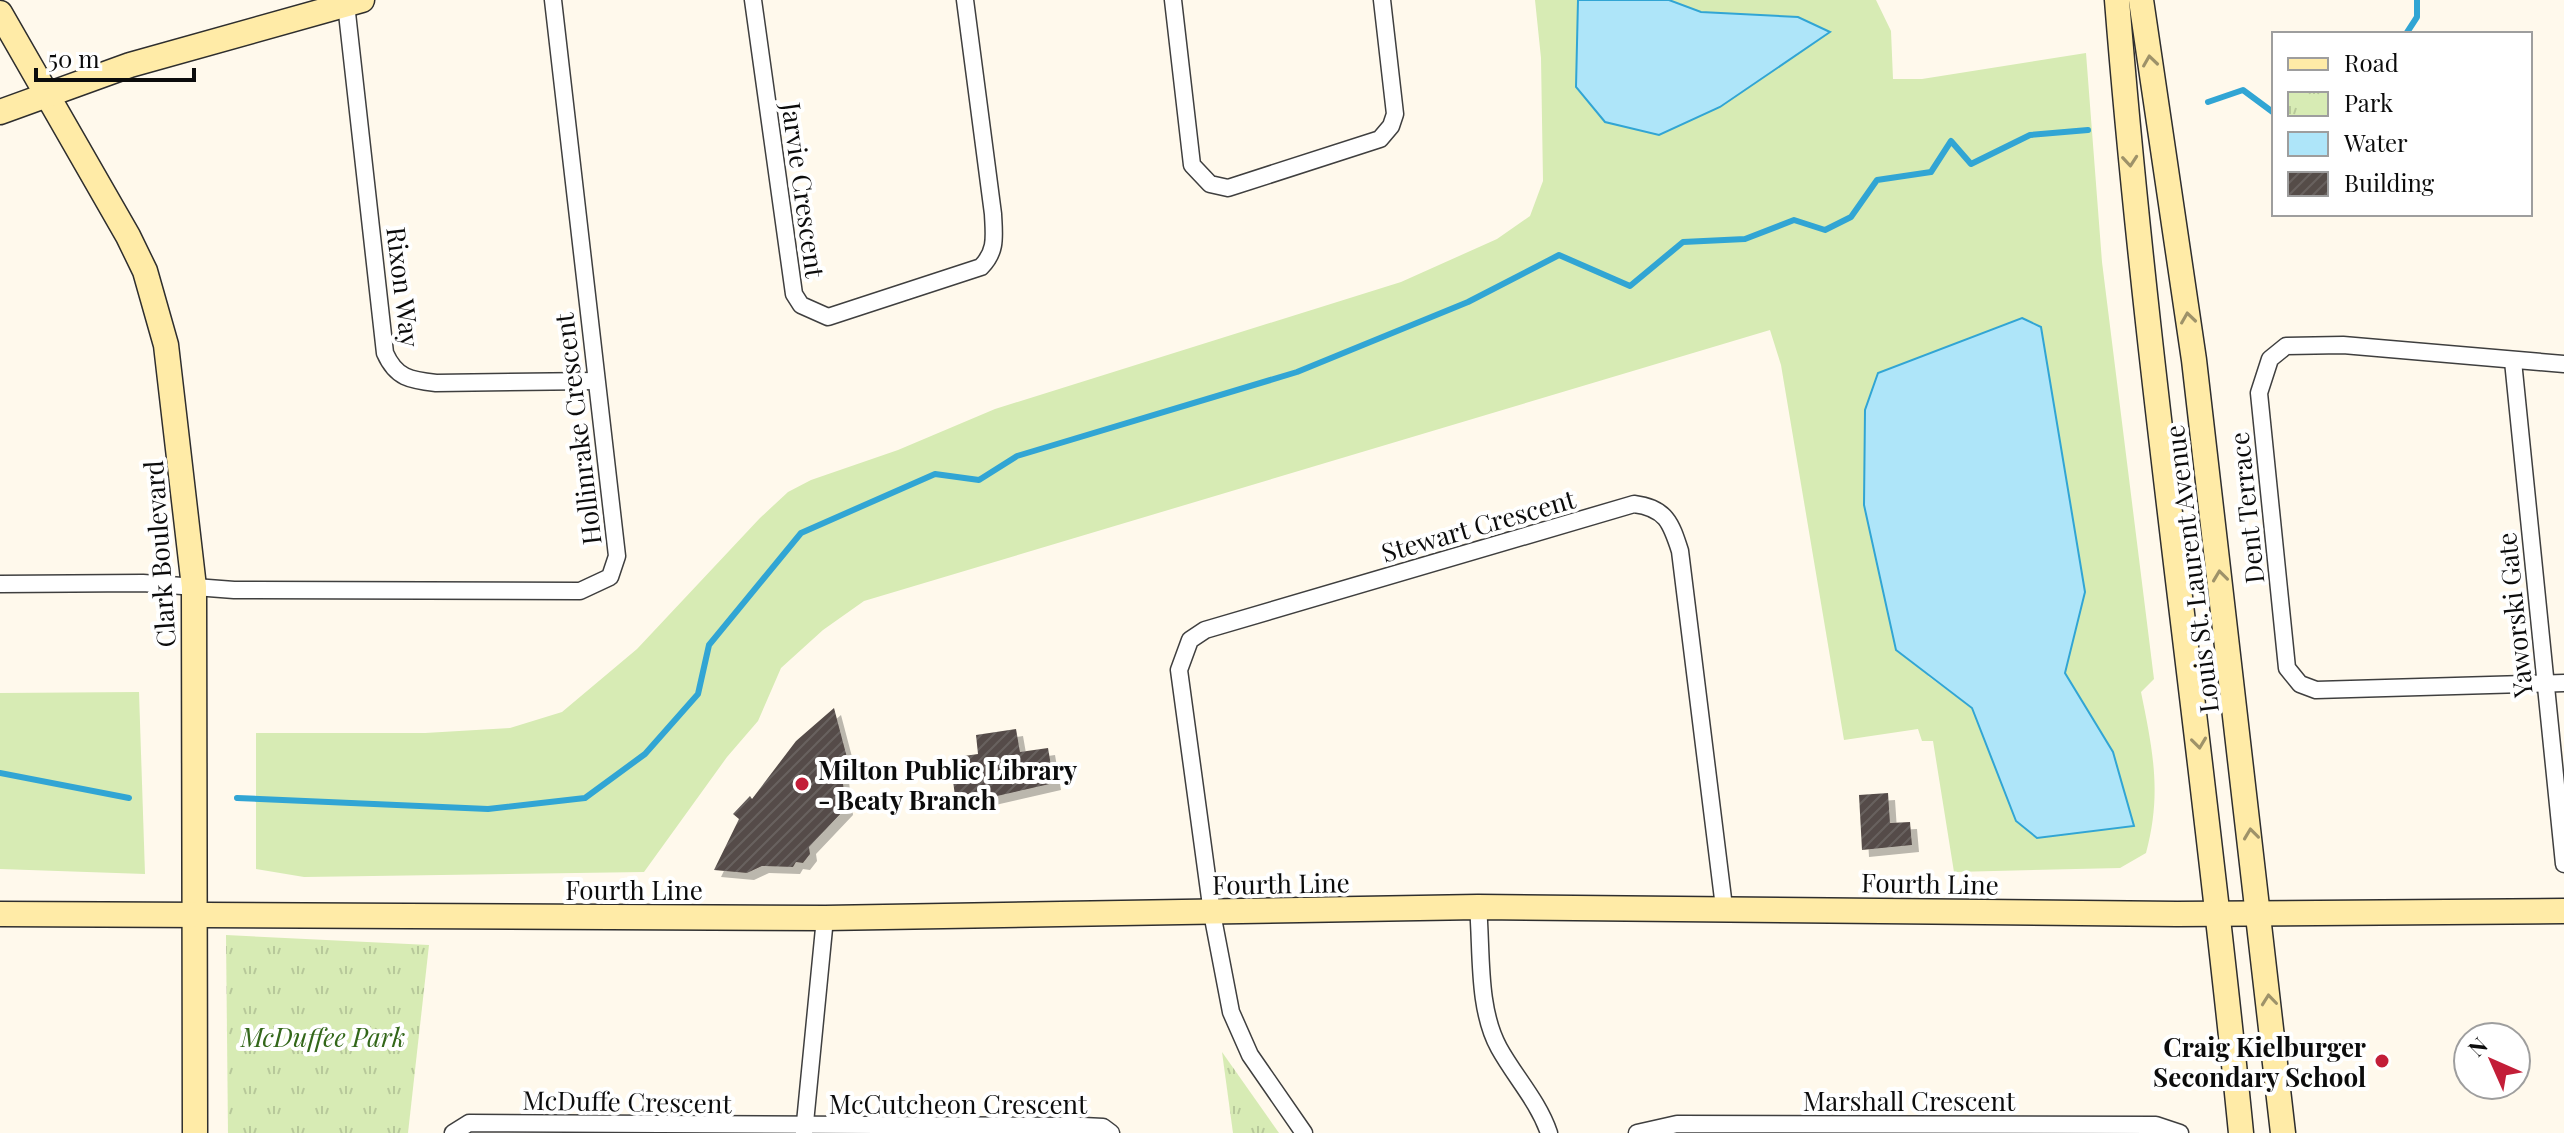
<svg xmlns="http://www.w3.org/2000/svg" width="2564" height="1133" font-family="'Playfair Display',serif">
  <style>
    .grass { fill: #d7ebb4; fill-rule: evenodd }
    .park { fill: url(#park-tufts) }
    .water { fill: #aee5f9; stroke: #31a5d4; stroke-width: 2 }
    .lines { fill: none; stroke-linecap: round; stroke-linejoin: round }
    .stream { stroke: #31a5d4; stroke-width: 6 }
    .building { fill: url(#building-hatch); filter: url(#shadow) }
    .street-casing { stroke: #3f3f3f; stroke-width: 19 }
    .secondary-casing { stroke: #2e2e2e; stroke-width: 27 }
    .street { stroke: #fff; stroke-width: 16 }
    .secondary { stroke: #ffeba7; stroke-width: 24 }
    .oneway { stroke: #9e9269 }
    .poi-dot { fill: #c31e38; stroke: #fff; stroke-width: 3 }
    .labels { text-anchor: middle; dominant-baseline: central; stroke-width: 8; stroke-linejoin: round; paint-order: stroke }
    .street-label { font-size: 26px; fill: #0c0c0c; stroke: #fff }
    .poi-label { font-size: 26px; font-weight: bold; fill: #0c0c0c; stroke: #fff; text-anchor: start }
    .park-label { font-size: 26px; font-style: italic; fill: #33671a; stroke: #fff }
  </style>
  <defs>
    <pattern id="park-tufts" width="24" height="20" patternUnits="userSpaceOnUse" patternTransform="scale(2)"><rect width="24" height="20" fill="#d7ebb4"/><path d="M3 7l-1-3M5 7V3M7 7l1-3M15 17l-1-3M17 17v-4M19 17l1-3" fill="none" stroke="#b7c89a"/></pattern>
    <pattern id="building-hatch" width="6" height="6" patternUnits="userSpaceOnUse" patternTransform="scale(2)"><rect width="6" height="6" fill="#554c48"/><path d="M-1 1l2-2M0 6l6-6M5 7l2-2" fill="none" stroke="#68615e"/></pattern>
    <filter id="shadow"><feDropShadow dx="7" dy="7" stdDeviation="0" flood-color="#0004"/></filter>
  </defs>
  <rect width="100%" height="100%" fill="#fff9ec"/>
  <g class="grass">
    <path d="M1535,0H1578L1576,87L1720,107L1829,33L1798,17L1701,12L1669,0H1876L1891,31L1893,79H1922L2086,53L2102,262L2154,679L2141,692C2153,751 2162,794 2146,853L2120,868L1954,872L1933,741H1922L1918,729L1844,740L1781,365L1770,330L864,601L823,630L781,668L758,721L727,757L644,872L304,877L256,869V733H425L510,728L562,712L637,649L760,518L788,492L811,480L898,450L995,409L1401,282L1497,239L1530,216L1543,181L1541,58ZM2085,592L2065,673L2113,752L2134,826L2037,838L2016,821L1972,708L1928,676Z"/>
    <polygon points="139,692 145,874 0,869 0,693"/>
  </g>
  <g class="park">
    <polygon points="226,935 429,945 408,1133 228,1133"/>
    <polygon points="1222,1052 1279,1133 1233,1133"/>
  </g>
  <g class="water">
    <polygon points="1578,0 1669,0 1701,12 1798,17 1830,32 1720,107 1659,135 1605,122 1576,87"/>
    <polygon points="2022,318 2041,327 2085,592 2065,673 2113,752 2134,826 2037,838 2016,821 1972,708 1896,650 1864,505 1865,410 1878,373"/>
  </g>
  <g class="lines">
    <g class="stream">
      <polyline points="2406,34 2417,17 2417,0"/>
      <polyline points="2208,102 2243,90 2274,113"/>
      <polyline points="0,773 129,798"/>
      <polyline points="237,798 488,809 585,798 645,754 698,694 709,645 801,533 935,474 979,480 1017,456 1297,372 1468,302 1559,255 1630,286 1683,242 1745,239 1794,220 1825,230 1851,217 1877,180 1931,172 1951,141 1971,164 2030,135 2088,130"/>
    </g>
  </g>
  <g class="building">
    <polygon points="834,708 849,765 842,775 846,808 809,847 810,854 803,863 796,862 793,867 762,866 747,873 714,870 739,819 733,814 750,796 752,799 796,741"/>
    <polygon points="1016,729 1020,752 1048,748 1054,783 984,799 983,792 955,796 950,758 978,754 976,735"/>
    <polygon points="1888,793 1890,823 1910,822 1912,845 1862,850 1859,795"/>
  </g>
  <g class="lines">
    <g class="street-casing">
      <g id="street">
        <path d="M753,0L794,294L801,305L828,317L981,267C997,251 994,236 993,214L965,0"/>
        <polyline points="1173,0 1192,165 1210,184 1228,188 1380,139 1391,126 1395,114 1382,0"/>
        <path d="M346,4L385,353C396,378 410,380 436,383L595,381"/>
        <polyline points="2513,361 2564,864"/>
        <polyline points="2564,364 2343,345 2286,346 2270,359 2259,393 2287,668 2300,684 2316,690 2564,683"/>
        <polyline points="0,584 143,583 234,590 580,591 610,577 617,556 553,0"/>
        <path d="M1478,907C1482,951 1477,1008 1499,1048C1515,1077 1538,1101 1549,1133"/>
        <polyline points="453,1133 469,1123 1083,1126 1103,1127 1111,1133"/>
        <polyline points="804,1133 825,918"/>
        <path d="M1304,1133L1250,1055L1231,1012L1212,913L1179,670L1190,640L1205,630L1634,504C1666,508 1671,523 1680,551L1724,907"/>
        <polyline points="1637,1133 1677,1124 2156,1125 2180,1133"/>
      </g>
    </g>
    <g class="secondary-casing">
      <g id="secondary">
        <path d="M2117,0C2147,379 2204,755 2241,1133"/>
        <polyline points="2141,0 2194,360 2283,1133"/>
        <polyline points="0,13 128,236 145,271 166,345 194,587 195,1133"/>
        <polyline points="0,112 130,65 362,0"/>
        <polyline points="0,914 825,918 1478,907 2177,914 2564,911"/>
      </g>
    </g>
    <use href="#street" class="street"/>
    <use href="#secondary" class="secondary"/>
  </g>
  <defs><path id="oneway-chevron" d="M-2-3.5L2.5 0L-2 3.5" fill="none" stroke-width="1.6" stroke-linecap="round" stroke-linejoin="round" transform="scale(2)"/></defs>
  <g class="oneway">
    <use href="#oneway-chevron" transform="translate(2150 61) rotate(-98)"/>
    <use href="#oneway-chevron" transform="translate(2130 161) rotate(85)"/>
    <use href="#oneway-chevron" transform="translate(2188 318) rotate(-98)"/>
    <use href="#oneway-chevron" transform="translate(2220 576) rotate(-97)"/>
    <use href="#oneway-chevron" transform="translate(2199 743) rotate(83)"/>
    <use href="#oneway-chevron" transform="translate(2251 834) rotate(-97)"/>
    <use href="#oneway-chevron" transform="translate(2269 1000) rotate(-96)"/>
  </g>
  <g class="poi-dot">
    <circle cx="802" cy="784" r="8"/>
    <circle cx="2382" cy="1061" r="8"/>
  </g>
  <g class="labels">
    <g class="street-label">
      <text transform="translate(804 190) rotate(82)">Jarvie Crescent</text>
      <text transform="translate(404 287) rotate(83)">Rixon Way</text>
      <text transform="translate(577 429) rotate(-97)">Hollinrake Crescent</text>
      <text transform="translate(2246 508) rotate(-96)">Dent Terrace</text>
      <text transform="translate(1478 525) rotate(-16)">Stewart Crescent</text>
      <text transform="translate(159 554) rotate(-94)">Clark Boulevard</text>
      <text transform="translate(2191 569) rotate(-97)">Louis St. Laurent Avenue</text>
      <text transform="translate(2514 615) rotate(-96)">Yaworski Gate</text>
      <text transform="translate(1281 883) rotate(-1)">Fourth Line</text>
      <text transform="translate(1930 883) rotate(1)">Fourth Line</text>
      <text x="634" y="889">Fourth Line</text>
      <text x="1909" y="1100">Marshall Crescent</text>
      <text transform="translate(627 1101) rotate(1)">McDuffe Crescent</text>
      <text x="958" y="1103">McCutcheon Crescent</text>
    </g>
    <g class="poi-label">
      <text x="818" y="769">Milton Public Library<tspan x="818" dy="30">- Beaty Branch</tspan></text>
      <text x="2366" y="1046" text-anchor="end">Craig Kielburger<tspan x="2366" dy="30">Secondary School</tspan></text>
    </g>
    <g class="park-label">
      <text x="323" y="1036">McDuffee Park</text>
    </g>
  </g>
  <rect x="2272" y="32" width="260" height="184" fill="#ffffff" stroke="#9e9e9e" stroke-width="2"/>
  <rect x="2288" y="58" width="40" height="12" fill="#ffeba7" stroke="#9e9e9e" stroke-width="2"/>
  <text x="2344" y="72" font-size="24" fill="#0c0c0c">Road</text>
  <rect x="2288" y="92" width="40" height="24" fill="url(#park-tufts)" stroke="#9e9e9e" stroke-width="2"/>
  <text x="2344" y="112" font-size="24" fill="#0c0c0c">Park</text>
  <rect x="2288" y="132" width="40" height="24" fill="#aee5f9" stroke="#9e9e9e" stroke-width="2"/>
  <text x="2344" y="152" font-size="24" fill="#0c0c0c">Water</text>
  <rect x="2288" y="172" width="40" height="24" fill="url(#building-hatch)" stroke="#9e9e9e" stroke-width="2"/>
  <text x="2344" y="192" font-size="24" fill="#0c0c0c">Building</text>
  <g transform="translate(2492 1061) rotate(315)"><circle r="38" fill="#ffffff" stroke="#9e9e9e" stroke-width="2"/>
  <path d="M0-6L14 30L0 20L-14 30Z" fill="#c31e38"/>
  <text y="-12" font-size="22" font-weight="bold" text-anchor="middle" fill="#0c0c0c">N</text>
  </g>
  <path d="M36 68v12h158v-12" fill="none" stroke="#0c0c0c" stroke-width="4"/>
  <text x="48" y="68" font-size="24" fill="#0c0c0c" stroke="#ffffff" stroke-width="6" paint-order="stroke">50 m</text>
</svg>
